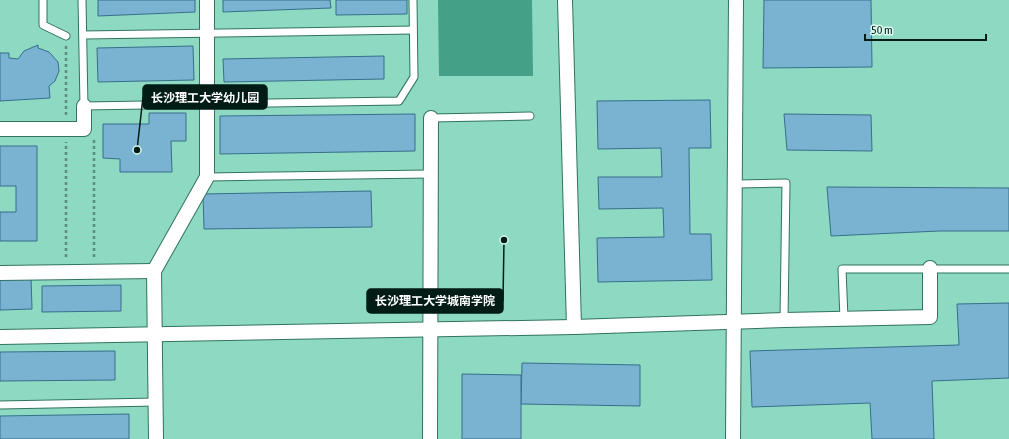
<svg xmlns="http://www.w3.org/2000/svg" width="1009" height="439" font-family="'Asap Condensed','Noto Sans SC',sans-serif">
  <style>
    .built { fill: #8dd9c1 }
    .water { fill: #44a086 }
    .building { fill: #7ab3d2; stroke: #366f8b }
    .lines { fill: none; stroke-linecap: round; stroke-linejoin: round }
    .service-casing { stroke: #317360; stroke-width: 9 }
    .minor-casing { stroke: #317360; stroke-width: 16 }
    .path { stroke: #5c8e7e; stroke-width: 2.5; stroke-dasharray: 3 3; stroke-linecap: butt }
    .service { stroke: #fff; stroke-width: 7 }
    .minor { stroke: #fff; stroke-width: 14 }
    .leader { fill: none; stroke: #011c15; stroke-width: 1.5 }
    .callout-dot { fill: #011c15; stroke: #dbfcf0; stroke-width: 1.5 }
    .callout { fill: #011c15; stroke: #011c15; stroke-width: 1.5 }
    .callout-label { font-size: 12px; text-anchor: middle; font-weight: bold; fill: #fff }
  </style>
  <rect width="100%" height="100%" fill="#a0e3cd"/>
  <rect class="built" x="0" y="0" width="1009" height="439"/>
  <polygon class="water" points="438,0 532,0 533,76 439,76"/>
  <g class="building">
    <polygon points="98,0 195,0 195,12 98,16"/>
    <polygon points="223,0 330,0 331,8 223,12"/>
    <polygon points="336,0 407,0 407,14 336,15"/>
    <polygon points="764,0 871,0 872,67 763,68"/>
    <polygon points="38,45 38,48 49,52 58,62 59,71 55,81 49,86 50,98 0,101 0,53 9,53 9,58 18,59 24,51"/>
    <polygon points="193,46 194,80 98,82 97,48"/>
    <polygon points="384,56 384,79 224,82 223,59"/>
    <polygon points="710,100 711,148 689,148 690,234 711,234 712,280 598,282 597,238 664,237 663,208 599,209 598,177 662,177 661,148 598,149 597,101"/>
    <polygon points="149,113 186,113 186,141 171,141 172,172 120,172 120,159 103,158 103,124 149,124"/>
    <polygon points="415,114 415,151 220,154 220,116"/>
    <polygon points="784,114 871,115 872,151 787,150"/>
    <polygon points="0,146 37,146 37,241 0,241 0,212 16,212 16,186 0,186"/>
    <polygon points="827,187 1009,188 1009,231 939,231 831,236"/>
    <polygon points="371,191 372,227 204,229 203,194"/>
    <polygon points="31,277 32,309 0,310 0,278"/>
    <polygon points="121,285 121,311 42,312 42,286"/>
    <polygon points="1009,303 1009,378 932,381 934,439 872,439 870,403 752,407 750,351 959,345 957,304"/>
    <polygon points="115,351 115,380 0,381 0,352"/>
    <polygon points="522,363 640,365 640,406 521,404"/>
    <polygon points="462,374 521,375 521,439 462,439"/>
    <polygon points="129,414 129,439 0,439 0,416"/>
  </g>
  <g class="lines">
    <g class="service-casing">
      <g id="service">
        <polyline points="43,0 43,25 66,36"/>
        <polyline points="82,0 84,106 399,101 414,77 413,0"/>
        <polyline points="83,35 413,30"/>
        <polyline points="431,118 530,116"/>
        <polyline points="207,177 431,174"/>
        <polyline points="736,184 786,183 784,320"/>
        <polyline points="844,319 842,269 1009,269"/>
        <polyline points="0,405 156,402"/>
      </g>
    </g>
    <g class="minor-casing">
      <g id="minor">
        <polyline points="565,0 574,327"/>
        <polyline points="0,129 84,129 84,106"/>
        <polyline points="0,273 154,271"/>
        <polyline points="0,337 574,327 784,320 930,317 930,268"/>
        <polyline points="156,439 154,271 207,177 207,0"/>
        <polyline points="430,439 431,118"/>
        <polyline points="733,439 736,0"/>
      </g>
    </g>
    <g class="path">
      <polyline points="66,46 66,115"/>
      <polyline points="94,140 94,257"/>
      <polyline points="66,257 66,142"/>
    </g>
    <use href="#service" class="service"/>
    <use href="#minor" class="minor"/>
  </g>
  <path class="leader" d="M137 150L143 97M504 240L503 301"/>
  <g class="callout-dot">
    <circle cx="137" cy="150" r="4"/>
    <circle cx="504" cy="240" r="4"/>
  </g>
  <g class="callout">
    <rect x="143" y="85" width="124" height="24" rx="4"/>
    <rect x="367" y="289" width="136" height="24" rx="4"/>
  </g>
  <g class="callout-label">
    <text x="205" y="102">长沙理工大学幼儿园</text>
    <text x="435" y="305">长沙理工大学城南学院</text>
  </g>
  <path d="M865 34v6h121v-6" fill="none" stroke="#011c15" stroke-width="2"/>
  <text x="871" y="34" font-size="12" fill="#011c15" stroke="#dbfcf0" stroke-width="3" paint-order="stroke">50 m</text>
</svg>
